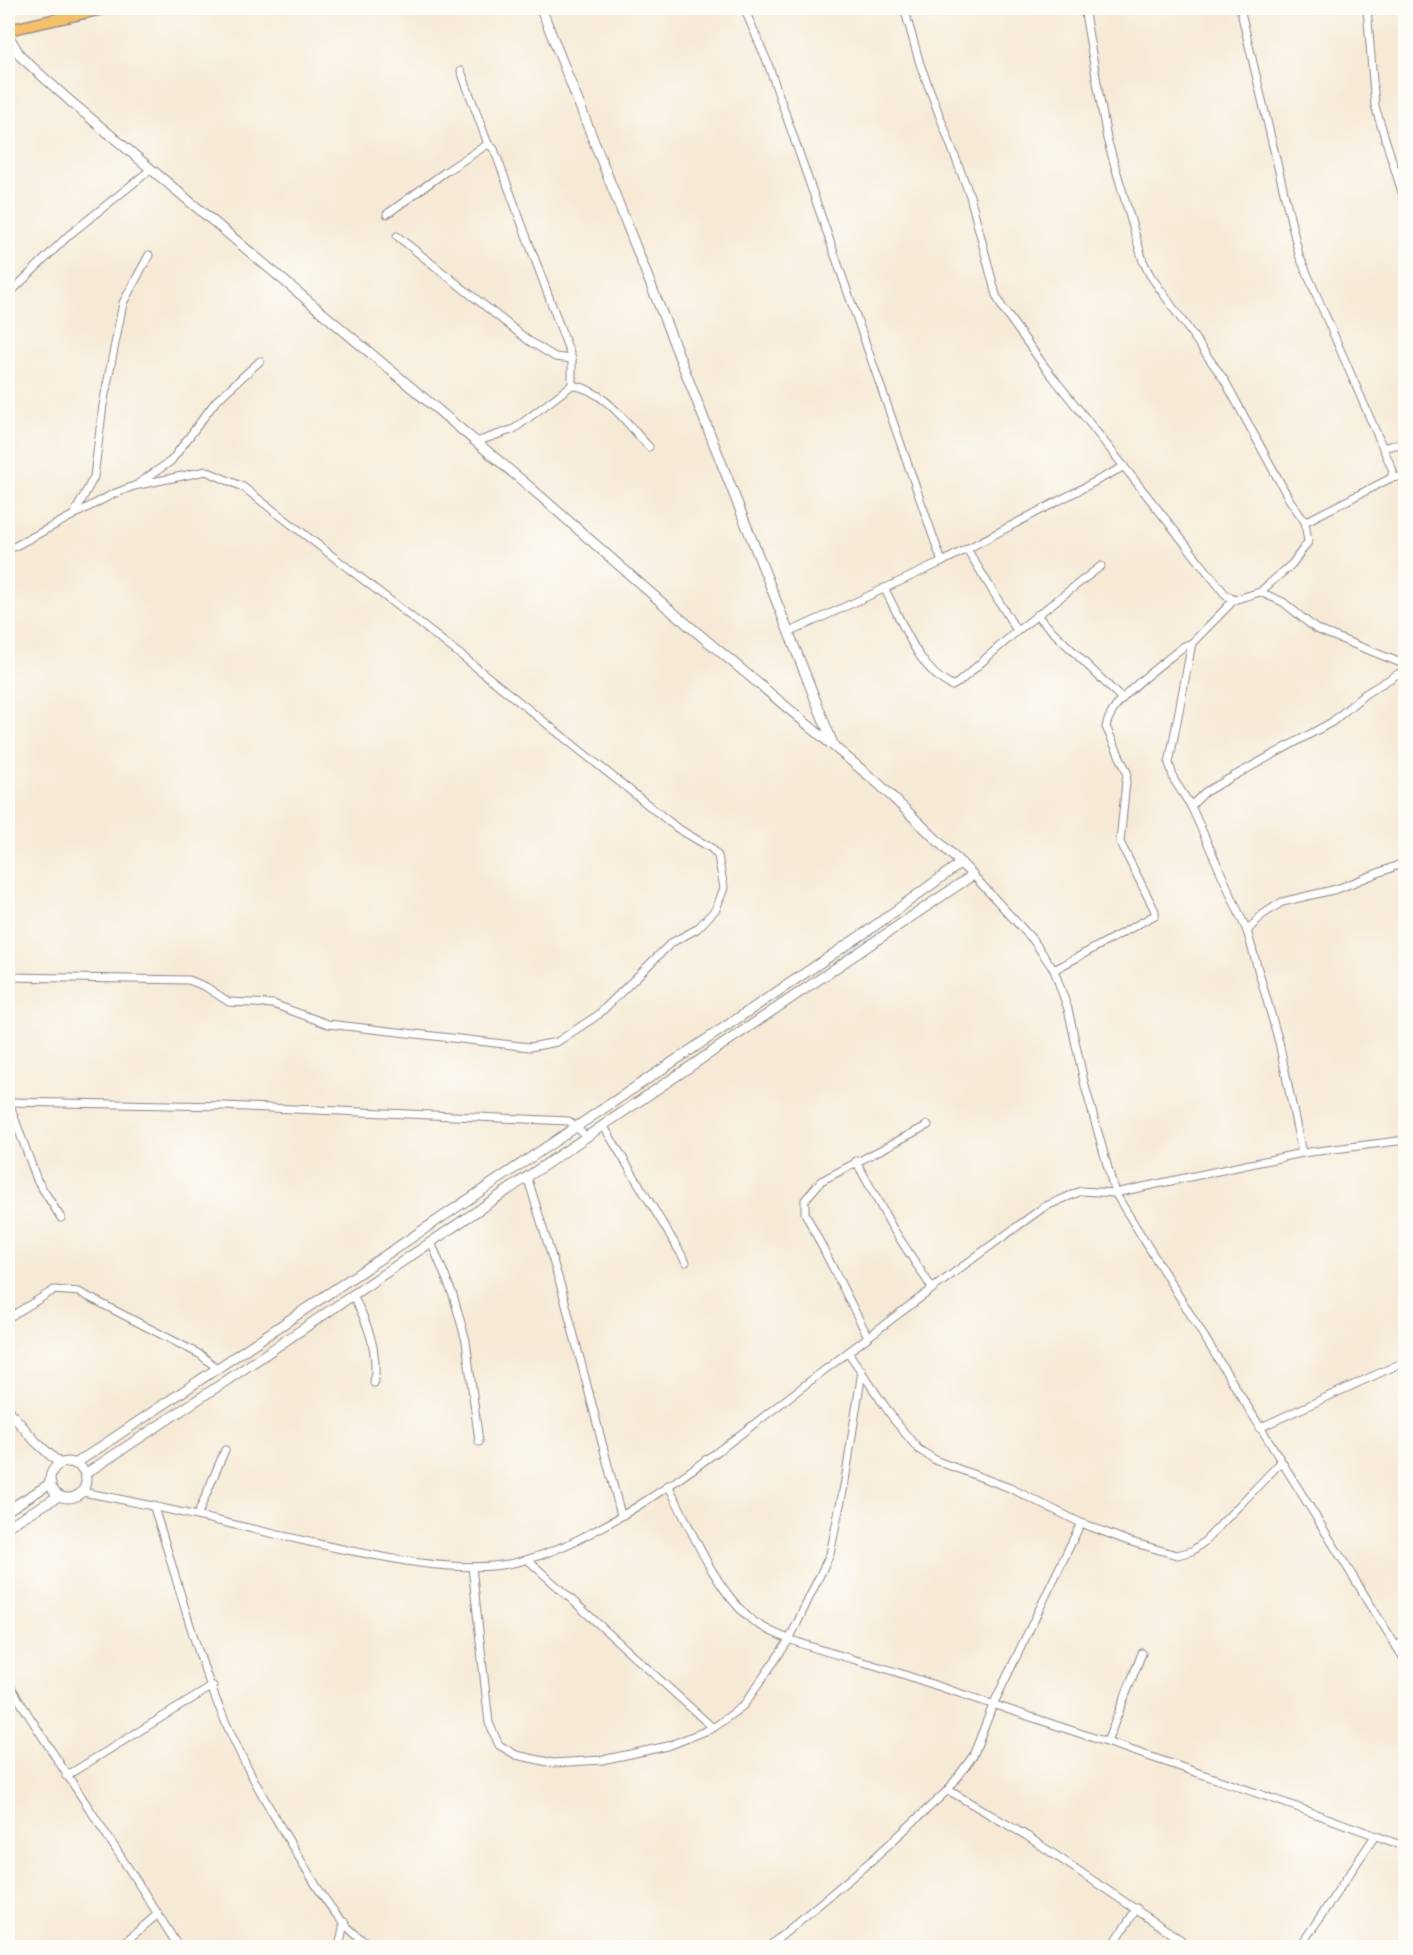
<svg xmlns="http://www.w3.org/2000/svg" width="1413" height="1955" font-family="'Shantell Sans',sans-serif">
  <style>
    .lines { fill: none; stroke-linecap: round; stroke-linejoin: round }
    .minor-casing { stroke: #8c8688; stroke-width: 9 }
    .tertiary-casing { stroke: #8c8688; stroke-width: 11 }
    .primary-casing { stroke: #8c8688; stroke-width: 13 }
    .minor { stroke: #fff; stroke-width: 7 }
    .tertiary { stroke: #fff; stroke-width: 9 }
    .primary { stroke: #f4c16a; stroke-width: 10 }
  </style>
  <rect width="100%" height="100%" fill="#fdfcf7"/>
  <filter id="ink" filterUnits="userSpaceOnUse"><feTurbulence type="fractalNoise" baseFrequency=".0167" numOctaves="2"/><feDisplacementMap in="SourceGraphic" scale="12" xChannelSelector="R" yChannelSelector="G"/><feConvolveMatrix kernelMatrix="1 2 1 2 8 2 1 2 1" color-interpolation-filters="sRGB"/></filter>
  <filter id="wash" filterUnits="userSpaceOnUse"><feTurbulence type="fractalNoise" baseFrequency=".008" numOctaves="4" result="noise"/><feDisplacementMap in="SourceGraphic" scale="24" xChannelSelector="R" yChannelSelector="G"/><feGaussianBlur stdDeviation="1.35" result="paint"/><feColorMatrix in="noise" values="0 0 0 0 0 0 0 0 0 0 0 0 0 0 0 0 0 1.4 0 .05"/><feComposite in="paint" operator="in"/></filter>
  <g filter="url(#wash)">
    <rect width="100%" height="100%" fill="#f6ead6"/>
  </g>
  <g filter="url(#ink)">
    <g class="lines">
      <g class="minor-casing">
        <g id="minor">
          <polyline points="744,8 767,61 942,562"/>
          <polyline points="904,8 920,64 970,196 996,295 1003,309 1045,367 1225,594 1234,600 1260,592 1283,602 1316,629 1406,665"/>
          <polyline points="1084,8 1107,139 1143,261 1150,275 1225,381 1289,499 1305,522 1308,542 1292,564 1260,592"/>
          <polyline points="1240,8 1299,255 1393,471 1391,478 1305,522"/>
          <polyline points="1367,8 1375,106 1406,205"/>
          <polyline points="461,71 488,144 494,149 572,359 572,385 514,429 476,442"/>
          <polyline points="387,214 445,172 488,144"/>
          <polyline points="397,236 529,341 555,357 572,359"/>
          <polyline points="8,295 69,235 150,170"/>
          <path d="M572,385C605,390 627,424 649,447"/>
          <polyline points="1385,447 1406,443"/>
          <polyline points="1391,478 1406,476"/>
          <polyline points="139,483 171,461 216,401 260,361"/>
          <polyline points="74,514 94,477 103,405 123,303 149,255"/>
          <polyline points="8,550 113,494 134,486 206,471 243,487 462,656 677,828 711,848 718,856 724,888 716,909 697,929 671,943 598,1015 557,1042 530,1047 328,1024 273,1004 229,1002 206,987 189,980 8,977"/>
          <path d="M884,588C902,620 917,669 952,686L959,682L1017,631L967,549"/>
          <polyline points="1036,615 1122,699"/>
          <polyline points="1017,631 1101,566"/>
          <polyline points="790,632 942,562 1123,467"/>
          <polyline points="1191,806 1174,780 1169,763 1192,643"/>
          <polyline points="973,875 1033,940 1054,970 1068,1009 1085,1086 1115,1193 1406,1662"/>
          <polyline points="1247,931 1262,915 1282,902 1337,889 1406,862"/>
          <path d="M1054,970L1155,915V911L1120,842L1127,772L1106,727C1111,698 1162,665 1184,646L1192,643L1234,600"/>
          <polyline points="8,1102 224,1106 569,1121 586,1136"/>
          <polyline points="9,1103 37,1180 61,1218"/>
          <polyline points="603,1125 686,1262"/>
          <polyline points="1302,1153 1279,1042 1247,931 1191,806 1205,792 1332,722 1365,694 1406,669"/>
          <polyline points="856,1161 892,1227 932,1288"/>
          <polyline points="527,1176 562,1290 621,1515"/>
          <polyline points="431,1242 453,1295 466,1341 479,1442"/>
          <path d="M352,1294C367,1321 379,1351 374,1383"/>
          <polyline points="8,1318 54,1290 79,1292 201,1355 218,1369"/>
          <polyline points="868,1337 805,1213 805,1200 821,1181 928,1125"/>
          <polyline points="848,1352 895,1421 918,1449 937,1461 1010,1488 1081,1523 1128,1541 1177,1555 1192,1551 1204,1542 1281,1462"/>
          <polyline points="1259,1428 1406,1361"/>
          <path d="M668,1485C691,1528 711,1582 747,1616C776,1643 860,1659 899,1673C1068,1730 1239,1784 1406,1847"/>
          <path d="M82,1492C168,1507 251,1530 337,1548C387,1558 441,1570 493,1566C591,1559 742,1432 822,1372C895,1316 969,1261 1044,1207L1081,1191L1115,1193L1302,1153L1406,1140"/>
          <path d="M153,1505C177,1576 194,1651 225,1721C247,1771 275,1818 303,1864C322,1895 344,1934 377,1948"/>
          <polyline points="197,1516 225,1450"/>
          <polyline points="528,1560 713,1728"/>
          <polyline points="472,1567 489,1723 499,1745 516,1755 553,1763 602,1760 668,1746 713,1728 744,1705 789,1640 830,1554 845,1481 862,1371"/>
          <polyline points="1396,1646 1406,1640"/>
          <path d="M8,1682C63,1772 124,1858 179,1948"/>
          <polyline points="1107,1742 1142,1653"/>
          <polyline points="66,1776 213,1686"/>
          <polyline points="948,1790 1027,1836 1193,1948"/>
          <polyline points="118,1948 158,1914"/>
          <polyline points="339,1948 344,1922"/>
          <polyline points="767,1948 872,1860 948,1790 973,1756 993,1705 1081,1523"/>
          <polyline points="1111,1948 1137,1908"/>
          <polyline points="1299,1948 1375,1836"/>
        </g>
      </g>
      <g class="tertiary-casing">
        <g id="tertiary">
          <polyline points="541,8 833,744"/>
          <polyline points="8,35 21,57 70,101 531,488 669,609 880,785 973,875 226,1381 85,1474"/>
          <polyline points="8,1410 36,1442 60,1464"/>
          <circle cx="68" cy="1480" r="18"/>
          <polyline points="75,1464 869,930 961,863"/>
          <polyline points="8,1510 51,1483"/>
          <polyline points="8,1526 59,1496"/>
        </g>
      </g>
      <g class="primary-casing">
        <polyline id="primary" points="8,30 107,8"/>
      </g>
      <use href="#minor" class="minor"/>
      <use href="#tertiary" class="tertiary"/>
      <use href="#primary" class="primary"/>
    </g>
  </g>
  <rect width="1413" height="1955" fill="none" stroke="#fdfcf7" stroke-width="30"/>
</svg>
